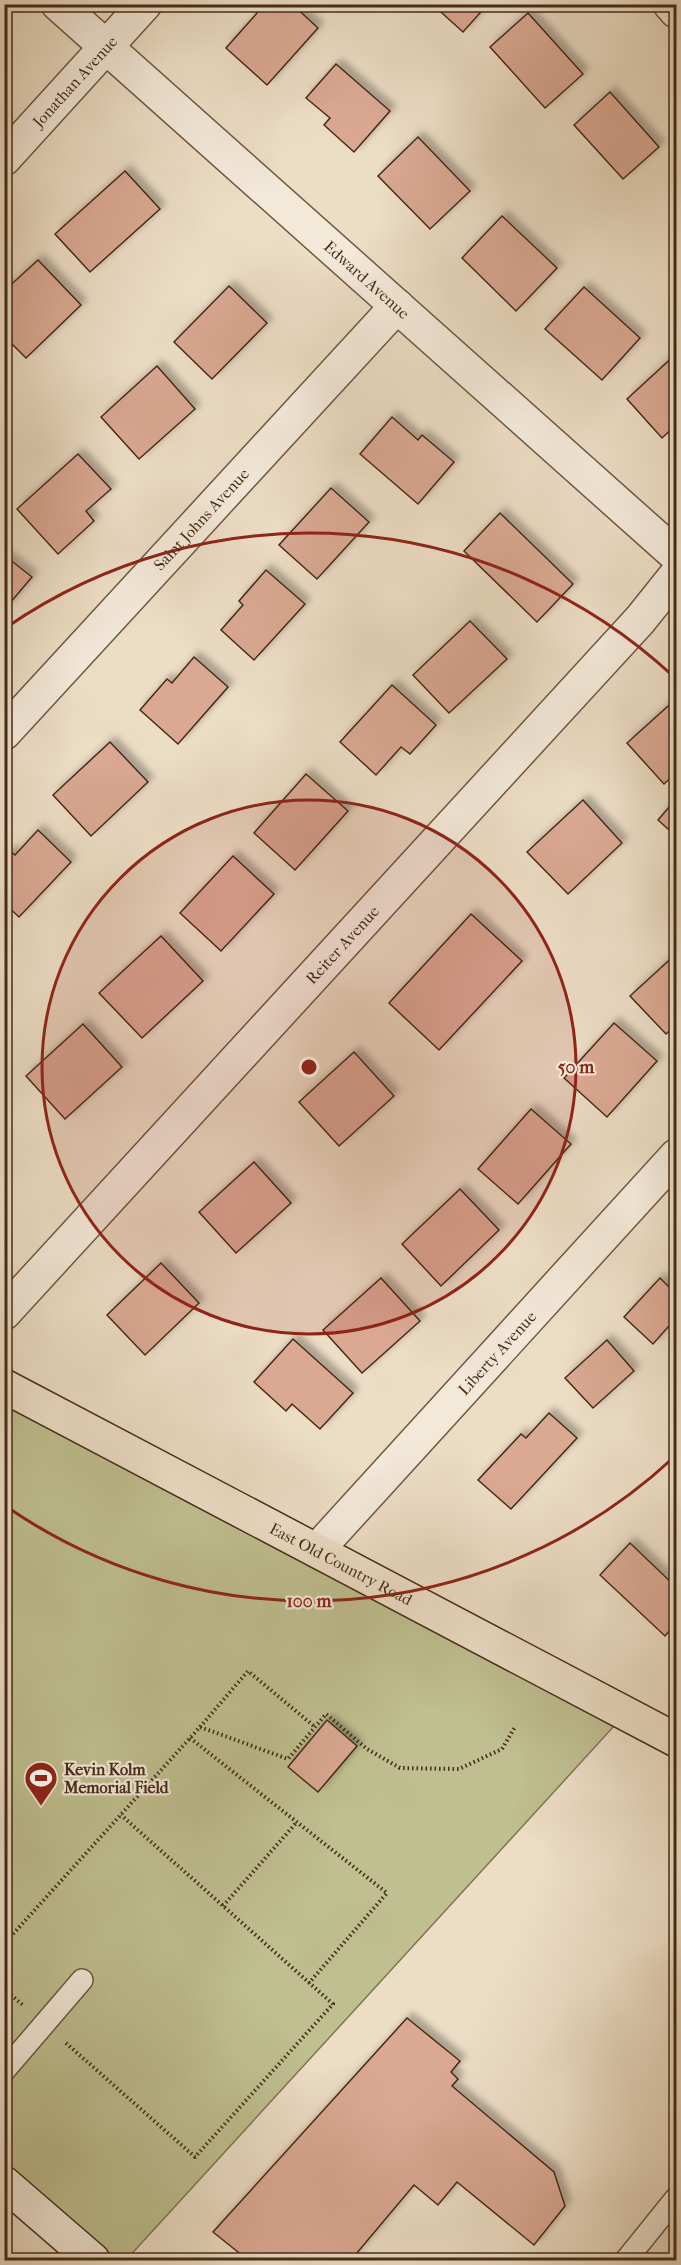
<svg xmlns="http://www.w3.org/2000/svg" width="681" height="2265" font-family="'IM FELL French Canon',serif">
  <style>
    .green { fill: #bfbf90; stroke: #827554; stroke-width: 1.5 }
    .building { fill: #daa893; stroke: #452b18; stroke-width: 1.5; filter: url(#shadow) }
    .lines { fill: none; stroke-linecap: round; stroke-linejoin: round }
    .lane-casing { stroke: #6f5843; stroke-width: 24 }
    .street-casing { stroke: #6f5843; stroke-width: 36 }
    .secondary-casing { stroke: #452b18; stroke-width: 36 }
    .primary-casing { stroke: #452b18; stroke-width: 36 }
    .path { stroke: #452b18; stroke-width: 4; stroke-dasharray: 1.5 3; stroke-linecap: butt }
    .lane { stroke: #f3e9d9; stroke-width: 21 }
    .street { stroke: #f3e9d9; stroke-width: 33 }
    .secondary { stroke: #f3e9d9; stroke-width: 33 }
    .primary { stroke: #ecddc5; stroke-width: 33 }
    .ring { fill: none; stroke: #8f2418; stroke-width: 3 }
    .labels { text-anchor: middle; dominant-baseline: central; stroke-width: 4.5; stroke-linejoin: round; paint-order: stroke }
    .street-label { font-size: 16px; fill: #452b18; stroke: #f3e9d9 }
    .poi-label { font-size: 16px; font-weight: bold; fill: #452b18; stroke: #f3e9d9; text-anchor: start }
    .centre { fill: #8f2418; stroke: #f3e9d9; stroke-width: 3 }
    .ring-label { font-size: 18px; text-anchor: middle; font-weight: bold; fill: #8f2418; stroke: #f3e9d9; stroke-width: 4.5; stroke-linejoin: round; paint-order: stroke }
  </style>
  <defs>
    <filter id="shadow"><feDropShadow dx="5.5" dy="-5.5" stdDeviation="3" flood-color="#0004"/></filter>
  </defs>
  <rect width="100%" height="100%" fill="#ecddc5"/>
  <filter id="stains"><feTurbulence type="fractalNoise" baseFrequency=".00333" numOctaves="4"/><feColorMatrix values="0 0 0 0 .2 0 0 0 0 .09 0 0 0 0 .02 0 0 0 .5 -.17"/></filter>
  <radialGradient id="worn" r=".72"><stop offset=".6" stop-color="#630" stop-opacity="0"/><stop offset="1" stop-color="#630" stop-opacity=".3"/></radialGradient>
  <polygon class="green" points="5,1387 626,1713 126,2260 93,2260 5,2183"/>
  <g class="building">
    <polygon points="265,4 292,4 318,28 267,85 226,48"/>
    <polygon points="432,4 488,4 463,32"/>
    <polygon points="528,13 583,74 545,108 490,47"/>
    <polygon points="336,64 390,111 354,152 324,125 330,118 306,98"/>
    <polygon points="610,92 659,147 623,179 574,125"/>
    <polygon points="418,137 470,191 430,229 378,176"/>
    <polygon points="125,171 160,209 90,272 55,234"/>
    <polygon points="502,216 557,268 516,311 462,258"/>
    <polygon points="38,260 81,305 26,358 4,336 4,291"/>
    <polygon points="229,286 267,323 212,379 174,342"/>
    <polygon points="584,287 640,338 602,380 545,329"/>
    <polygon points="676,354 676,425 662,438 627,399"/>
    <polygon points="157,366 195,409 139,459 101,417"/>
    <polygon points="392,417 418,440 422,435 454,462 418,504 360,454"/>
    <polygon points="78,454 111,489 86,511 94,521 58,554 17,509"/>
    <polygon points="331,488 369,522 317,579 279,545"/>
    <polygon points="500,513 573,584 537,622 464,551"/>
    <polygon points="4,555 32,577 4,610"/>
    <polygon points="266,570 305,604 254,660 221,630 243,605 239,601"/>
    <polygon points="470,621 507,659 449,713 413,675"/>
    <polygon points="194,657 228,687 178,744 140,710 167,679 172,683"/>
    <polygon points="392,685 436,725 410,754 401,747 376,775 340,742"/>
    <polygon points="676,699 676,773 664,784 627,743"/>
    <polygon points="110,742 148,782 91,836 53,795"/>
    <polygon points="306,774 348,811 295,870 254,833"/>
    <polygon points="676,799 676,836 658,820"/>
    <polygon points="583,800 622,843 568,894 527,852"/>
    <polygon points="38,830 71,862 19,917 4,903 4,857 10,851 15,855"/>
    <polygon points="233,856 274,894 221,951 180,913"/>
    <polygon points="471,914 522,961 439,1050 389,1003"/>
    <polygon points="161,936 203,981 142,1038 99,993"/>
    <polygon points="676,954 676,1025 666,1034 630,996"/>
    <polygon points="614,1023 657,1061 607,1117 564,1078"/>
    <polygon points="83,1024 122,1067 65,1119 26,1076"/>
    <polygon points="354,1052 394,1096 339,1146 299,1102"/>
    <polygon points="531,1109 571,1144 518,1204 478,1169"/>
    <polygon points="254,1162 291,1203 236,1253 199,1212"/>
    <polygon points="460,1189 499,1230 441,1286 402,1244"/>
    <polygon points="161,1263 199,1303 145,1355 107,1315"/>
    <polygon points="381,1278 420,1321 362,1373 323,1330"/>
    <polygon points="660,1278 676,1294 676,1318 653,1344 624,1317"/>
    <polygon points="293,1339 353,1393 320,1429 292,1404 286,1411 254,1382"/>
    <polygon points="607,1340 634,1371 593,1408 565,1378"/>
    <polygon points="549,1413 577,1438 511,1509 478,1480 521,1434 526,1438"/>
    <polygon points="630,1543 676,1587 676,1623 665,1636 600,1575"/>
    <polygon points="327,1720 357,1746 318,1792 288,1767"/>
    <polygon points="407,2018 460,2061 451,2072 458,2079 452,2086 554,2172 565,2206 534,2245 457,2182 438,2205 414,2185 351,2260 248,2260 213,2232"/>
  </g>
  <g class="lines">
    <g class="lane-casing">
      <g id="lane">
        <polyline points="4,2071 82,1980"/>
        <polyline points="626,2260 676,2198"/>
      </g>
    </g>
    <g class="street-casing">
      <g id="street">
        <path id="s1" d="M58,4L676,555"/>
        <polyline points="670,4 676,11"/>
        <path id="s2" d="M4,159L145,4"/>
        <path id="s3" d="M4,733L397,306"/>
        <path id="s4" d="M4,1313L640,620L676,575"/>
        <path id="s5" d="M317,1550L676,1156"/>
      </g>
    </g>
    <g class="secondary-casing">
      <polyline id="secondary" points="4,2183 93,2260"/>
    </g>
    <g class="primary-casing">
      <g id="primary">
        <path id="s6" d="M4,1386L676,1740"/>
      </g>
    </g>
    <g class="path">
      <polyline points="200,1727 248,1671 315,1727"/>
      <polyline points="190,1738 387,1893 309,1983"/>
      <polyline points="223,1906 297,1822"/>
      <polyline points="4,1944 200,1727 288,1759 326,1714 367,1749 400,1768 459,1769 502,1749 515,1727"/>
      <polyline points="4,1989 24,2006"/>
      <polyline points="66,2043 195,2157 333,2004 121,1815"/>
    </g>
    <use href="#lane" class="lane"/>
    <use href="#street" class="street"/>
    <use href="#secondary" class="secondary"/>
    <use href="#primary" class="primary"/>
  </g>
  <circle cx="309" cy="1067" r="267" fill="#8f2418" fill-opacity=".12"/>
  <g class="ring">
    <circle cx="309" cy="1067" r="267"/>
    <path d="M673 1458A534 534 0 0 1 7 1507M7 627A534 534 0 0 1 673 676"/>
  </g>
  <defs>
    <g id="stadium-pin" transform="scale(1.725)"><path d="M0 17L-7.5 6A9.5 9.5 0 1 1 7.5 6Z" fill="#8f2418" stroke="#f3e9d9"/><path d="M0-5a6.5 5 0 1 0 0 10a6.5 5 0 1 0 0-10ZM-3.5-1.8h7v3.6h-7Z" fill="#fff"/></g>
  </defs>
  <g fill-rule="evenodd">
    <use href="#stadium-pin" x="41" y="1778"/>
  </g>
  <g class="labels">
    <g class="street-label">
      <text stroke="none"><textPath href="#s2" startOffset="105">Jonathan Avenue</textPath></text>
      <text stroke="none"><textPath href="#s1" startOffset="414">Edward Avenue</textPath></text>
      <text stroke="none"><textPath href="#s3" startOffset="291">Saint Johns Avenue</textPath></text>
      <text stroke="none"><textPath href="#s4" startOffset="500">Reiter Avenue</textPath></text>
      <text stroke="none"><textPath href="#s5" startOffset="267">Liberty Avenue</textPath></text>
      <text stroke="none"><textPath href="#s6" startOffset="381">East Old Country Road</textPath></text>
    </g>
    <g class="poi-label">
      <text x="64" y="1769">Kevin Kolm<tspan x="64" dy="18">Memorial Field</tspan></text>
    </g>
  </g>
  <circle cx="309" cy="1067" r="9" class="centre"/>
  <g class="ring-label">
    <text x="576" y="1073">50 m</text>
    <text x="309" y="1607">100 m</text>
  </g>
  <rect width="681" height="2265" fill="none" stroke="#ecddc5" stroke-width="24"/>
  <rect x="6" y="6" width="669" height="2253" fill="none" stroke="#452b18" stroke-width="3"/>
  <rect x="12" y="12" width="657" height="2241" fill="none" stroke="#452b18" stroke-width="1.5"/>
  <rect width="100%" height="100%" filter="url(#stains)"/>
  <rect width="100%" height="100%" fill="url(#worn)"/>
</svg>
